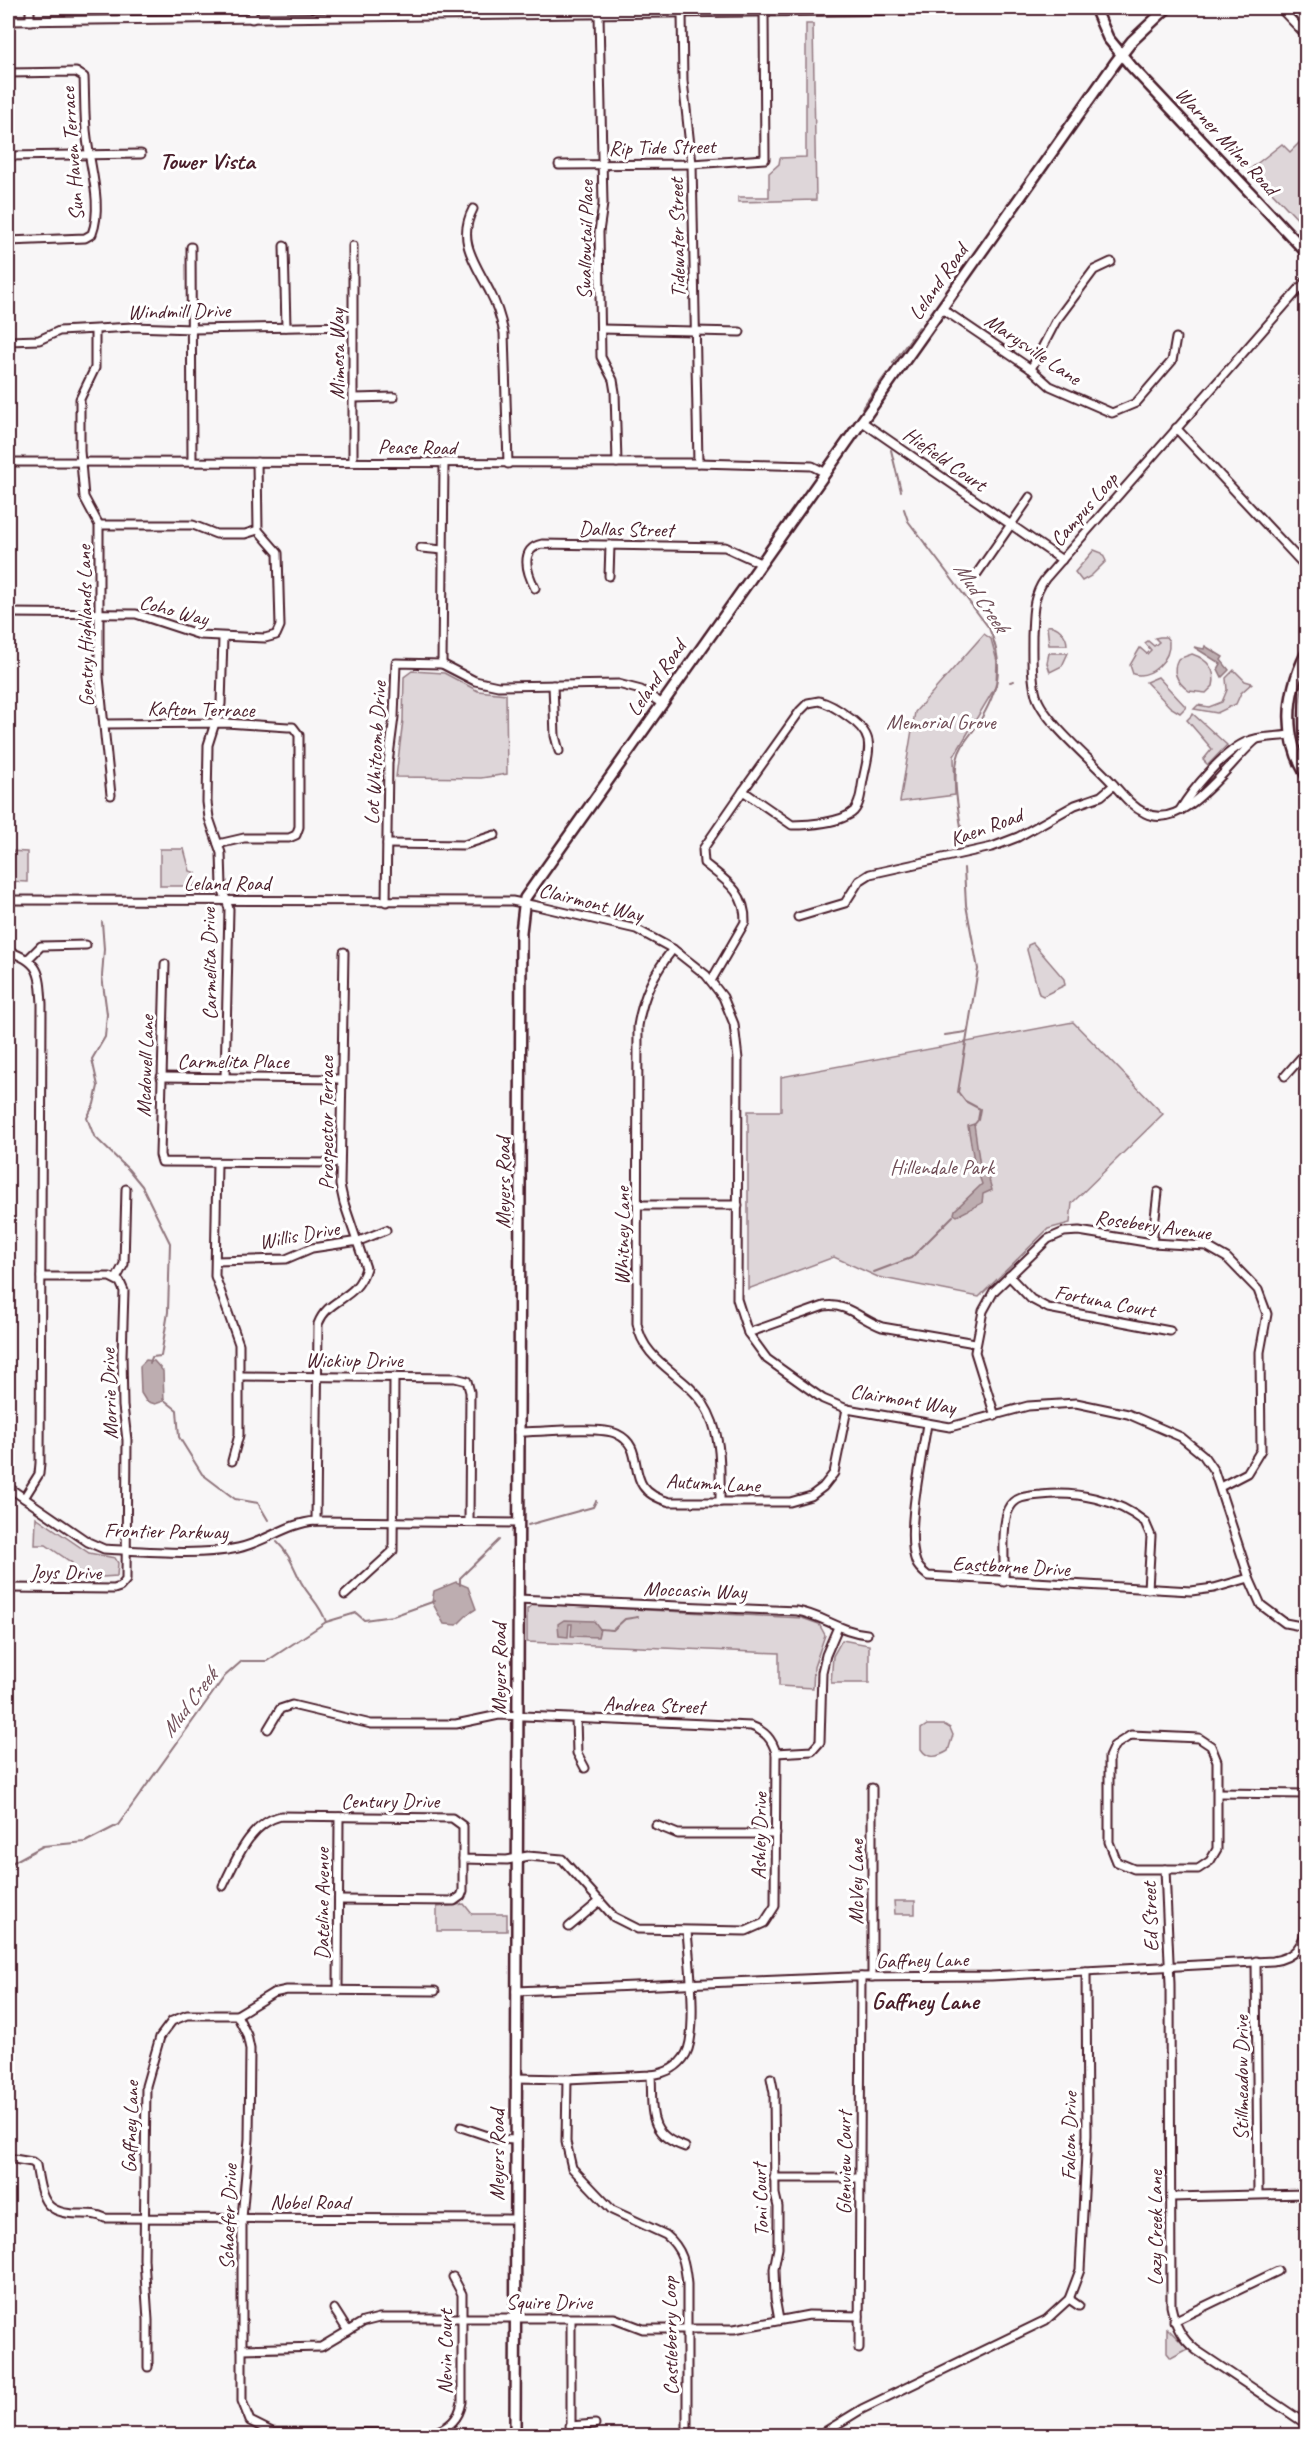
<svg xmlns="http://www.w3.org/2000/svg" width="1314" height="2443" font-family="Caveat,sans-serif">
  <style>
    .green { fill: #ded6d9; stroke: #947a82; stroke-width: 1.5 }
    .water { fill: #bdadb0; stroke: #8f747b; stroke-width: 1.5 }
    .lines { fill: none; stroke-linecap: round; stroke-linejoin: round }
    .stream { stroke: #8f747b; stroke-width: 2 }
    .minor-casing { stroke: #4a1f2b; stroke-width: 11 }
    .major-casing { stroke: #4a1f2b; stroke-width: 14 }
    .minor { stroke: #fff; stroke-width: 7 }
    .major { stroke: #fff; stroke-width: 9 }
    .labels { text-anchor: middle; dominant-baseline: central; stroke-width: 6; stroke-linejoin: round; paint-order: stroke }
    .street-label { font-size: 21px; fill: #4a1f2b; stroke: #fff }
    .park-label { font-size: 21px; fill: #6f4d56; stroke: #fff }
    .water-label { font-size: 22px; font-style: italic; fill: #72515a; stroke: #fff }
    .quarter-label { font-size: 24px; font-weight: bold; fill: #4a1f2b; stroke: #fff }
  </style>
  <rect width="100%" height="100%" fill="#f8f6f7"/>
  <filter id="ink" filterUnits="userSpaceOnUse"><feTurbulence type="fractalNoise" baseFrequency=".0167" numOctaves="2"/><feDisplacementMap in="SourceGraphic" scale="12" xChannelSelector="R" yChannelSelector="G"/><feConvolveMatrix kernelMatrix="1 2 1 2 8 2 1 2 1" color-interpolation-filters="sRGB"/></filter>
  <g filter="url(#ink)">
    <g class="green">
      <polygon points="806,24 813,24 816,200 738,202 738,197 769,197 769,173 779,164 780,158 806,157"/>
      <polygon points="1306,136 1306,228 1250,169 1282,144 1290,152"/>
      <polygon points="1094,550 1102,553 1106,561 1091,576 1082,581 1075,572"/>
      <path d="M1047,626C1057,624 1067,635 1067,645H1049Z"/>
      <polygon points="984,634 991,639 997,661 996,686 954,756 955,795 900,802 915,712"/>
      <path d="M1160,637H1166L1169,641C1171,660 1151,679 1133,674L1130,665L1140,648L1147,654L1151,650L1145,643L1148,641L1154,646L1159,642L1155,638Z"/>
      <polygon points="1049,653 1068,653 1062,666 1050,672 1047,663"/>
      <path d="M1192,654C1207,659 1217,670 1213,686L1206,693L1189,691C1178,683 1171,672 1178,659Z"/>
      <polygon points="1234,670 1245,681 1252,683 1241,693 1236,704 1217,713 1194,709 1198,705 1209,707 1222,702 1227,690 1226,678"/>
      <polygon points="412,671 444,673 478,691 506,694 507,774 481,778 396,777 403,720 404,677"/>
      <path d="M1306,673V757C1294,732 1298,699 1306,673Z"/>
      <polygon points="1158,677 1186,707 1180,713 1170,707 1146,682"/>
      <polygon points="1193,714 1227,745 1208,765 1203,760 1212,749 1187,720"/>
      <polygon points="160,849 184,849 190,871 196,873 195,886 160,886"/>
      <polygon points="8,851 27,852 27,882 8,881"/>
      <polygon points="1033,943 1064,979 1065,985 1043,996 1039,994 1027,950 1028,945"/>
      <polygon points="1073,1022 1163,1114 1072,1203 1070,1223 1048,1229 979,1297 878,1277 834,1257 748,1289 748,1111 781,1111 781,1077"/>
      <polygon points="36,1517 89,1553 115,1558 118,1563 117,1576 72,1579 72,1563 46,1545 35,1545"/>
      <polygon points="533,1604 802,1618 819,1624 825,1635 814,1667 813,1688 779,1686 779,1653 527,1642 527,1609"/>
      <polygon points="842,1640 869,1645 869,1683 831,1683 833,1656"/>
      <path d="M945,1725L950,1728L953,1735L948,1751C938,1757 928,1760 921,1749V1729L927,1725Z"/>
      <polygon points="894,1901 915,1901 915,1914 895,1914"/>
      <polygon points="464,1904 472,1914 507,1914 507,1931 437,1931 437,1907"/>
      <polygon points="1167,2328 1188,2349 1171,2358 1167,2353"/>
    </g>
    <g class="water">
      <polygon points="1205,646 1223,657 1221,660 1229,670 1222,677 1218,669 1221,664 1194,647 1204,649"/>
      <polygon points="974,1124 980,1166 986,1169 992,1190 983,1194 982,1203 957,1216 954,1214 955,1210 982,1184 974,1161 968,1126"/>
      <polygon points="146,1360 154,1361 163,1371 164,1401 155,1404 146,1401 141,1393 140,1366"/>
      <polygon points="456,1582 468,1587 476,1609 468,1614 457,1625 444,1624 432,1602 434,1591"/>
      <polygon points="564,1620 594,1621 600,1629 598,1637 571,1636 572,1624 569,1624 568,1637 559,1636 558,1624"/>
    </g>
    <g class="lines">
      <g class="stream">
        <polyline points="893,363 919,327"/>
        <polyline points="862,408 887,373"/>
        <polyline points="891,450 901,491"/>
        <path d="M904,509L908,521L989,628C1005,665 999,690 978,724C970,736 960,745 957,760C952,788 961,820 964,848"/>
        <polyline points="1010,682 1014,681"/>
        <polyline points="964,868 966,905 978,969 958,1092 965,1101 980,1109 978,1120 974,1125"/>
        <polyline points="102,922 104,949 102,976 107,1014 105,1037 92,1059 98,1086 94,1104 87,1118 94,1136 128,1169 142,1186 170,1243 168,1312 161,1356 152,1357 150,1363"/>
        <polyline points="945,1035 966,1032"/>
        <polyline points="874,1272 911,1258 953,1216"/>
        <polyline points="163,1399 177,1410 179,1437 202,1474 235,1499 258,1503 268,1520"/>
        <polyline points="528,1525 593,1507 596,1501"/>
        <path d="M277,1542C289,1553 294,1568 301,1582C310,1598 320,1604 326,1622"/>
        <polyline points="460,1585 460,1578 499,1540"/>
        <polyline points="600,1629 613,1630 625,1619 638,1617"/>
        <polyline points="8,1865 43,1846 85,1842 118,1825 225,1676 242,1661 267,1661 326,1622 356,1613 364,1620 393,1616 435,1601"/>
      </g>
      <g class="minor-casing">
        <g id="minor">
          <polyline points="30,8 30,21"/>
          <polyline points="1280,8 1306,35"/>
          <polyline points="682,13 683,81 692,164 698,463"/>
          <polyline points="599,15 603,204 599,232 601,357 613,380 615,392 617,463"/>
          <polyline points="252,19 252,8"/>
          <polyline points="8,21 1093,8"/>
          <path d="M8,73L76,72L84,77C85,97 84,118 87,138C90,168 103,205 92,234L85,238L8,241"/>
          <polyline points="8,156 141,154"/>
          <polyline points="559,165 692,164 765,159 764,13"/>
          <path d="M473,209C456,241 476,264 490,292C497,305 501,319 504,333L508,464"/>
          <polyline points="284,246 286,327"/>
          <polyline points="353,246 353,462"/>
          <polyline points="191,247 192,462"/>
          <polyline points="941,308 1031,369 1050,386 1112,413 1136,403 1172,361 1176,338"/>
          <polyline points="601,329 740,332"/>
          <polyline points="95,331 95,368 80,399 80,451 84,497 99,525 99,677 111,795"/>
          <polyline points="8,341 39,340 59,331 133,327 192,329 353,326"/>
          <polyline points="1031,369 1056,321 1094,270 1111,262"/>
          <polyline points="354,398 394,397"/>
          <polyline points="861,421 1062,560"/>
          <polyline points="1176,428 1306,567"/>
          <polyline points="8,462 698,463 812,466 824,472"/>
          <polyline points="99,525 193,525 216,534 245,534 258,530"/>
          <polyline points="421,548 443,550"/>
          <polyline points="976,575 1030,497"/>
          <polyline points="609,576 610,545"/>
          <path d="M535,588C527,573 519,549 542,544L725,547L760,563"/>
          <polyline points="8,613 136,614 200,635 265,638 276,635 280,626 278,553 258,530 257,462"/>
          <polyline points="223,638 221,704 208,745 207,802 209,818 221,853 222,887 229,909 225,1078"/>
          <polyline points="442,664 444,464"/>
          <polyline points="553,685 555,736 559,751"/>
          <path d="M819,701C830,704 838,709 847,716C877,736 869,749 863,780C861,790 861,803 854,811C842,823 808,825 792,825L743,791L800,711L808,703Z"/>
          <polyline points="104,724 226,723 288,727 293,727 299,735 299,827 296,835 289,838 244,838 218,844"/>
          <path d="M1114,785C1095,763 1043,721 1036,695C1031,677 1032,655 1032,636C1033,615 1032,597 1045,579L1306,281"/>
          <path d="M1180,810C1192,790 1223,753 1244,743C1258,736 1276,737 1291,735"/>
          <polyline points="387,844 464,845 495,835"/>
          <polyline points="8,900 512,901 537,906 636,929 673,949 706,975 723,997 734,1024 738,1059 737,1299 748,1333 767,1359 823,1399 847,1409 950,1427 1028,1406 1076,1403 1128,1414 1181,1437 1203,1455 1214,1471 1249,1578 1261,1605 1285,1623 1306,1627"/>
          <polyline points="386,902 388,763 394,717 396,663 442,664 475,681 498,686 618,684 641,690 661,703"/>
          <path d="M8,906V951C40,962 40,972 42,1004L40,1463L39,1474L24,1498"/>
          <path d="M798,917L845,903L859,881L870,874L992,847L1018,837L1075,805L1101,796L1114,785C1123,795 1132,807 1145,813C1185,833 1230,760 1257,739"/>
          <path d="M673,949C654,973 643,995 638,1026L637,1323C643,1362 683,1373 703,1403C723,1434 720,1467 720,1502"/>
          <polyline points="28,959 41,946 86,945"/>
          <polyline points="165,964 160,1155 162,1162 340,1163"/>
          <path d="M711,981L745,922C746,892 725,880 704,863L703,849L743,791"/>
          <polyline points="1285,1076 1306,1052"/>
          <polyline points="161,1077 341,1079"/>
          <polyline points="217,1163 215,1276 239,1344 239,1435 232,1461"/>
          <polyline points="638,1205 738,1205"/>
          <polyline points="1152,1243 1158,1192"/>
          <polyline points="216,1261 286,1259 312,1248 359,1241 386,1230"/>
          <polyline points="1009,1276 1031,1299 1048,1308 1170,1331"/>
          <polyline points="116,1279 124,1264 126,1189"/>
          <path d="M748,1333L824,1306C846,1302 862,1320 882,1327L975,1343"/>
          <polyline points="240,1376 455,1378 467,1381 470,1392 469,1522"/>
          <polyline points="995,1416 975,1352 983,1311 994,1291 1048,1239 1064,1232 1079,1231 1152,1243 1206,1246 1227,1258 1258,1290 1267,1314 1260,1352 1261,1450 1247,1473 1220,1487"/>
          <path d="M927,1424C922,1457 905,1533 916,1562C918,1568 923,1572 928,1576L1191,1591L1214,1588L1249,1578"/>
          <path d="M518,1432C539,1432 600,1426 617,1434C651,1450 618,1489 670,1502H790L811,1496L823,1487L834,1473L847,1409"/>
          <path d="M8,1487L88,1542L104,1549C144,1551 201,1556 238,1548C266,1542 287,1523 316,1521L517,1523"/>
          <path d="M316,1521L318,1324C329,1296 356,1302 366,1268L344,1203L340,1185L344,952"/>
          <path d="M1004,1582C1005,1564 1001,1524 1009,1509C1015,1496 1028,1496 1041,1495C1077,1491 1116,1499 1145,1522L1151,1536L1148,1589"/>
          <polyline points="8,1588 114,1589 120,1587 126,1580 127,1440 123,1406 122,1355 124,1291 120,1282 110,1277 41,1277"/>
          <polyline points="345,1595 393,1551 394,1377"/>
          <path d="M517,1599L797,1611C822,1615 841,1632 867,1634"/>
          <polyline points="576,1718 577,1753 585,1768"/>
          <polygon points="1131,1735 1199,1738 1211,1746 1217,1761 1217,1849 1210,1861 1198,1869 1134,1869 1117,1862 1109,1842 1109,1757 1114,1746"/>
          <polyline points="776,1753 812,1751 820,1742 822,1672 826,1655 838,1627"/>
          <polyline points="872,1788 872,1977"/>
          <polyline points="1218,1793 1306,1794"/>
          <polyline points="656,1825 678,1834 776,1834"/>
          <path d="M1165,1869L1170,1984L1171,2306C1175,2325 1181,2338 1196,2350L1306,2424"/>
          <path d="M223,1886C236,1860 250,1823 281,1816L452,1818L463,1826V1859L507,1860L528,1856L562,1859L614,1917L638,1929L746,1931L764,1923L775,1906L776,1753C772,1739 765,1731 751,1726L499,1715L456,1724H371L292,1705L280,1709L268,1729"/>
          <polyline points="339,1900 454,1901 461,1896 463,1891 463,1859"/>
          <polyline points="569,1927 600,1901"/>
          <polyline points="1256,1961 1258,2193"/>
          <polyline points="338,1990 339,1817"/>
          <path d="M516,1991L850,1977L991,1976L1273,1961C1294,1958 1305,1945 1306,1924"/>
          <path d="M237,2015L247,2035L250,2049L249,2139L242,2218V2401L250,2421L272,2432L433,2433C450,2427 459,2419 462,2402V2294L453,2277"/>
          <path d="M651,2075C653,2110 646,2134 685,2147"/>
          <path d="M515,2078L567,2079L651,2075C666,2073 678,2068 686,2054C698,2032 689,1958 687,1931"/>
          <polyline points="771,2078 774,2093 775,2194 778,2207 778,2248 774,2269 775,2298 779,2320"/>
          <path d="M567,2079L566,2142L572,2168L612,2210L666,2235C683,2249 685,2264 687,2284V2436"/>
          <polyline points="461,2127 497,2139 515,2140"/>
          <path d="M8,2158L32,2162L36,2165C42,2199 43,2215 82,2214C91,2214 97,2214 105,2218L515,2219"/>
          <polyline points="774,2178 860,2178"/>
          <polyline points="1172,2197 1306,2194"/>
          <polyline points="1069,2299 1079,2306"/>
          <polyline points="334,2309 348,2331"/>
          <polyline points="571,2319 571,2436"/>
          <polyline points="1174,2321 1278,2271"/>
          <polyline points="242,2349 321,2347 363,2322 379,2318 614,2318 643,2329 734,2329 809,2315 859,2316"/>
          <polyline points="859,2349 861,1977"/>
          <polyline points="148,2367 148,2320 144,2259 146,2086 160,2037 172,2021 187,2015 237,2015 273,1993 287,1990 435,1991"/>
          <polyline points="570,2426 595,2424"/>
          <polyline points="818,2436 862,2409 1046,2320 1069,2299 1080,2270 1087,2135 1086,1971"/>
        </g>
      </g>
      <g class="major-casing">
        <g id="major">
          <polyline points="1095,8 1108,38 1131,66 1306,252"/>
          <path d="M1306,654C1286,694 1283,736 1306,775"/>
          <polyline points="515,2436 521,932 525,898 1115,63 1132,41 1167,8"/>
        </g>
      </g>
      <use href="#minor" class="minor"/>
      <use href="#major" class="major"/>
    </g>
  </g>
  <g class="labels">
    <g class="street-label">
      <text transform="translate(1227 141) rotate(47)">Warner Milne Road</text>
      <text transform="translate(662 147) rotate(-1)">Rip Tide Street</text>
      <text transform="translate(72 154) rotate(-94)">Sun Haven Terrace</text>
      <text transform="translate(677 238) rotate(-91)">Tidewater Street</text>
      <text transform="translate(585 240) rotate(-89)">Swallowtail Place</text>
      <text transform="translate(938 282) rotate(-55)">Leland Road</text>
      <text transform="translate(179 311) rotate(-1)">Windmill Drive</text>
      <text transform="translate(1033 349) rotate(34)">Marysville Lane</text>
      <text transform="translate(337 354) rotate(-90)">Mimosa Way</text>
      <text transform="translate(417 447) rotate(1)">Pease Road</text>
      <text transform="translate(945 459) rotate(35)">Hiefield Court</text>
      <text transform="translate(1084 509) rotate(-49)">Campus Loop</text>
      <text transform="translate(626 529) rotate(1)">Dallas Street</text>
      <text transform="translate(174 610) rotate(15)">Coho Way</text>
      <text transform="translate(85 626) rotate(-91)">Gentry Highlands Lane</text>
      <text transform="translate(656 678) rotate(-55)">Leland Road</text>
      <text transform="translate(201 709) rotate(1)">Kafton Terrace</text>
      <text transform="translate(375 753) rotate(-87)">Lot Whitcomb Drive</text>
      <text transform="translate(986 827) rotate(-20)">Kaen Road</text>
      <text x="227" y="883">Leland Road</text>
      <text transform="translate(591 902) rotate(14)">Clairmont Way</text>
      <text transform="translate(209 964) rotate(-91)">Carmelita Drive</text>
      <text x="233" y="1061">Carmelita Place</text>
      <text transform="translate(145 1066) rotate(-88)">Mcdowell Lane</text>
      <text transform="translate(326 1123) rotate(-90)">Prospector Terrace</text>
      <text transform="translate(503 1183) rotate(-90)">Meyers Road</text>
      <text transform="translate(1153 1225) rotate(8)">Rosebery Avenue</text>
      <text transform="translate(299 1235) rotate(-10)">Willis Drive</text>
      <text transform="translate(622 1236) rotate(-90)">Whitney Lane</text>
      <text transform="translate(1105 1301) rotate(11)">Fortuna Court</text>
      <text x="354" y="1360">Wickiup Drive</text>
      <text transform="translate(109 1394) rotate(-92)">Morrie Drive</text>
      <text transform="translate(903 1399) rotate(9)">Clairmont Way</text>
      <text transform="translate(713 1483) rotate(3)">Autumn Lane</text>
      <text transform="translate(166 1531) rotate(1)">Frontier Parkway</text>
      <text transform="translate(1011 1566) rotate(3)">Eastborne Drive</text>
      <text transform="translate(66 1572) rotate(1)">Joys Drive</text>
      <text transform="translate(695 1590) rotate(2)">Moccasin Way</text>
      <text transform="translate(499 1669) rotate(-90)">Meyers Road</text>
      <text transform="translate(654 1705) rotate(2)">Andrea Street</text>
      <text x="390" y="1801">Century Drive</text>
      <text transform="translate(759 1836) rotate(-89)">Ashley Drive</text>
      <text transform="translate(856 1882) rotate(-90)">McVey Lane</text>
      <text transform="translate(322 1904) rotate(-90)">Dateline Avenue</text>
      <text transform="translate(1150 1917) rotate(-92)">Ed Street</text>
      <text transform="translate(922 1960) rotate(-1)">Gaffney Lane</text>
      <text transform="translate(1241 2078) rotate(-90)">Stillmeadow Drive</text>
      <text transform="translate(130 2127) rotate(-88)">Gaffney Lane</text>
      <text transform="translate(1069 2136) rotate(-89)">Falcon Drive</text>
      <text transform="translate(497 2155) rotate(-90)">Meyers Road</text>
      <text transform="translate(844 2163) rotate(-90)">Glenview Court</text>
      <text transform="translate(760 2200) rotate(-92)">Toni Court</text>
      <text x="310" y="2202">Nobel Road</text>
      <text transform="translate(228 2217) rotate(-88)">Schaefer Drive</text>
      <text transform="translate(1155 2228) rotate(-90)">Lazy Creek Lane</text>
      <text x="549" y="2302">Squire Drive</text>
      <text transform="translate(670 2336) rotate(-91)">Castleberry Loop</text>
      <text transform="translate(445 2352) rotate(-90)">Nevin Court</text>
    </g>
    <g class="park-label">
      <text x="941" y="722">Memorial Grove</text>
      <text x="942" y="1167">Hillendale Park</text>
    </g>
    <g class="water-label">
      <text transform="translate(981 597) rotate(56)">Mud Creek</text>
      <text transform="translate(189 1703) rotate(-53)">Mud Creek</text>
    </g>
    <g class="quarter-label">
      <text x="207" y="161">Tower Vista</text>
      <text x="925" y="2001">Gaffney Lane</text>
    </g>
  </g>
  <rect width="1314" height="2443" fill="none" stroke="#fff" stroke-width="30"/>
  <rect x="15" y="15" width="1284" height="2413" fill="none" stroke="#4a1f2b" stroke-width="2" filter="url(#ink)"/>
</svg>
